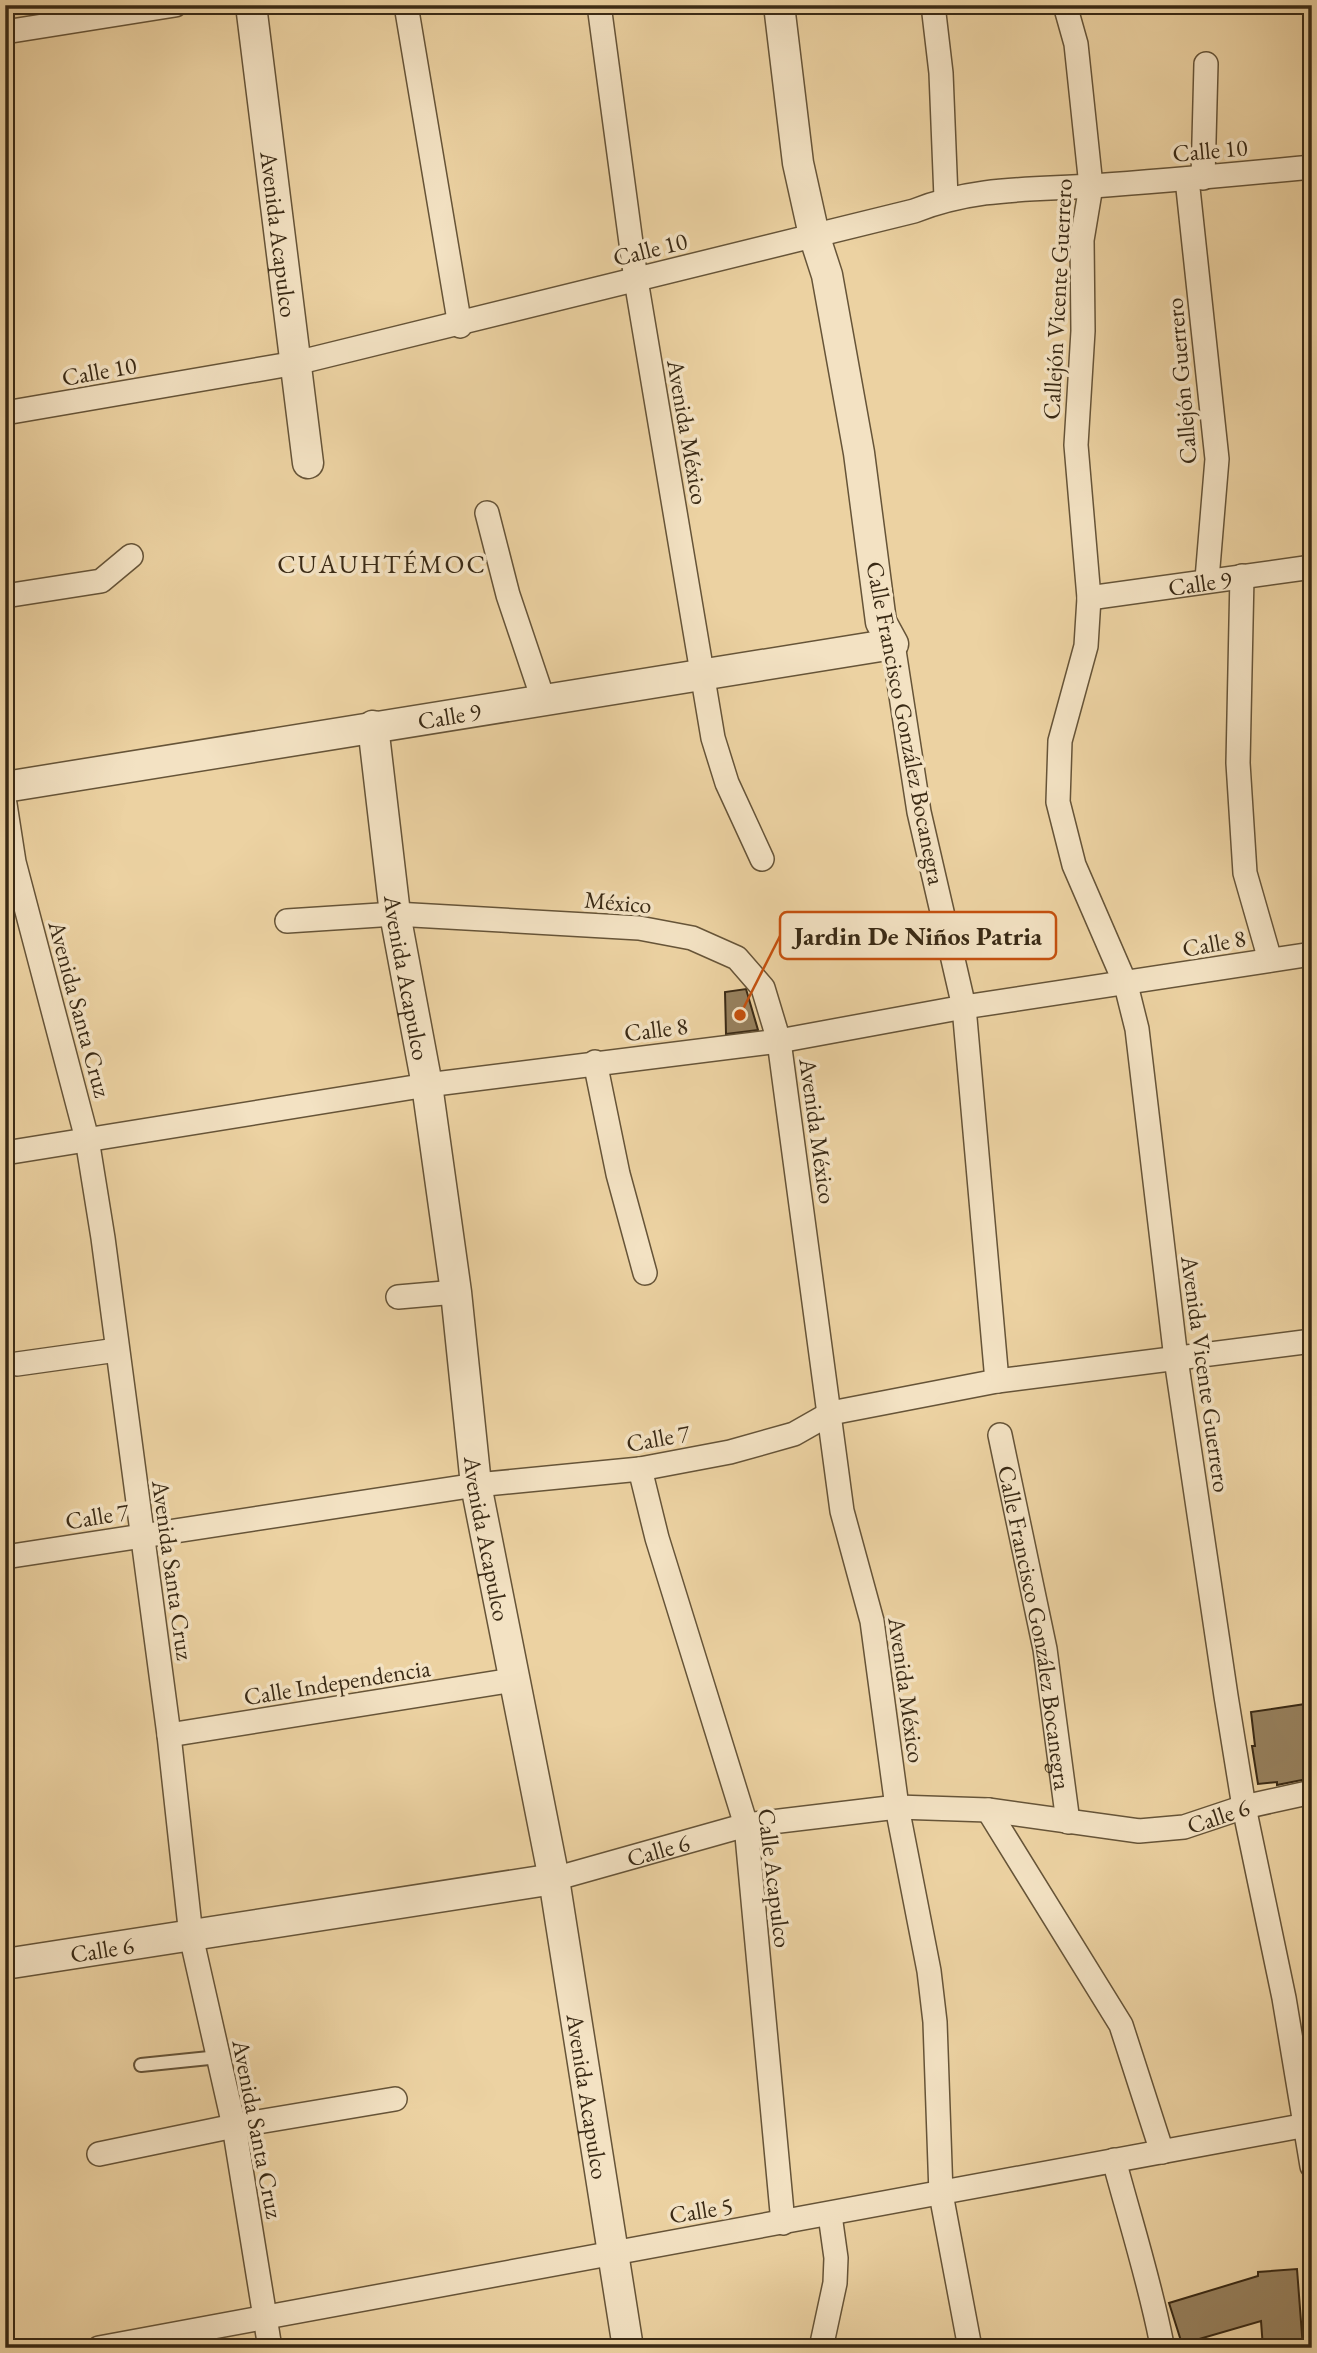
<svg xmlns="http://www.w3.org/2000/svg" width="1317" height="2353" font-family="'EB Garamond',serif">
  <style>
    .building { fill: #97815e; stroke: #3a2a15; stroke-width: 2 }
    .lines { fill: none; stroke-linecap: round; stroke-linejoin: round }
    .service-casing { stroke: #665438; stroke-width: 16 }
    .minor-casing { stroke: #665438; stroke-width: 26 }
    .tertiary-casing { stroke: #665438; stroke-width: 33 }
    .service { stroke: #f3e2c3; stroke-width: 12 }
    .minor { stroke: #f3e2c3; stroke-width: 23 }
    .tertiary { stroke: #f3e2c3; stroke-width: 30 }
    .labels { text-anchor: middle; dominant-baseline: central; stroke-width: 7; stroke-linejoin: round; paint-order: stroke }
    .street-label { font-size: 24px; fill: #3a2a15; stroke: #f3e2c3 }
    .neighbourhood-label { font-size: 26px; letter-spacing: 2px; fill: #3a2a15; stroke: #f3e2c3 }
    .leader { fill: none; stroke: #c5500e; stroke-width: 2.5 }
    .callout-dot { fill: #c5500e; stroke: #f3e2c3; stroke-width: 2.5 }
    .callout { fill: #f3e2c3; stroke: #c5500e; stroke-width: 2.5 }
    .callout-label { font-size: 26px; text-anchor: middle; font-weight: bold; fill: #3a2a15 }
  </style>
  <rect width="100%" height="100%" fill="#ecd2a2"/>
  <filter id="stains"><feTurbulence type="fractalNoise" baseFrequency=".00286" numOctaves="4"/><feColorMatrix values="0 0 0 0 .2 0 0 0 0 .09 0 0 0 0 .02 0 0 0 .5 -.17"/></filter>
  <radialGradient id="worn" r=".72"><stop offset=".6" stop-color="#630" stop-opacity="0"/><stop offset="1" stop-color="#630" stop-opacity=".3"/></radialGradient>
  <g class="building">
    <polygon points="746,989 758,1030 726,1034 725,992"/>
    <polygon points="1312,1703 1312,1778 1277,1785 1277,1782 1258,1784 1252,1746 1255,1746 1251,1712"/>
    <polygon points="1297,2269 1303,2348 1263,2348 1261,2321 1182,2344 1169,2303 1258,2276 1258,2272"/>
  </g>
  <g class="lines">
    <g class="service-casing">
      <polyline id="service" points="141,2065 219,2057"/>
    </g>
    <g class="minor-casing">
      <g id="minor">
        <polyline points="406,5 460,326"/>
        <polyline points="599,5 636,280 713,738 727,783 762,859"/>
        <polyline points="933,5 941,73 946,198"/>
        <polyline points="1065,5 1076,44 1091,186 1082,240 1083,331 1076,445 1089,598 1086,646 1060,741 1058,802 1074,865 1126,985 1137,1029 1176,1359 1226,1696 1244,1807 1284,1998 1312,2166"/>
        <polyline points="5,32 175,5"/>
        <polyline points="1203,178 1206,64"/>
        <polyline points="1187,179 1217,459 1207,579"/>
        <path d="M5,413L296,363L914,211C975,187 1029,190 1093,186C1166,181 1239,174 1312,167"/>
        <polyline points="487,513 508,595 544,702"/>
        <polyline points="1242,576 1238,763 1245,873 1270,960"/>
        <polyline points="5,596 101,581 131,556"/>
        <path id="s1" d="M1089,598L1312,567"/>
        <polyline points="893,644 919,812 964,1007 997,1381"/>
        <polyline points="5,804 14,862 87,1139 103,1238 169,1735 191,1936 234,2126 270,2348"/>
        <polyline points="287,921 395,914 639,928 692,938 737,958 763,988 779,1041 842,1511 872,1621 897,1807 929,1971 935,2022 941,2194 970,2348"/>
        <polyline points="595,1062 618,1174 645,1273"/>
        <polyline points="5,1153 427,1085 779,1041 964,1007 1312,954"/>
        <polyline points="398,1297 456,1292"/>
        <polyline points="17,1364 117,1350"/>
        <path id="s2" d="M1000,1435L1045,1649L1068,1822"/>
        <polyline points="640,1469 657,1538 746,1825 783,2223"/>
        <polyline points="5,1557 476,1485 640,1469 730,1452 794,1434 831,1413 997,1381 1312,1341"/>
        <polyline points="169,1735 513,1680"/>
        <polyline points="988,1810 1121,2025 1162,2152"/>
        <path id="s3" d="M554,1879L746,1825L897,1807L988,1810L1139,1831L1184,1827L1244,1807L1312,1792"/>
        <polyline points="99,2154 234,2126 395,2099"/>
        <path d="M1114,2160C1130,2220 1149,2279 1161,2340"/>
        <polyline points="99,2348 1312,2124"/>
        <polyline points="821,2348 835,2283 836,2258 830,2215"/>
      </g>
    </g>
    <g class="tertiary-casing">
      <g id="tertiary">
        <path id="s4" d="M251,5L308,463"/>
        <path id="s5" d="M373,726L395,914L427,1085L456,1292L476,1485L554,1879L628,2348"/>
        <path id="s6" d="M5,787L893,644L881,622L859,453L827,275L814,235L798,163L779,5"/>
        <path id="s7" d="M5,1964L554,1879"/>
      </g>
    </g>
    <use href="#service" class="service"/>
    <use href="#minor" class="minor"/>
    <use href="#tertiary" class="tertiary"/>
  </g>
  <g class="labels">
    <g class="street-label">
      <text transform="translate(1210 150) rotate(-5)">Calle 10</text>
      <text stroke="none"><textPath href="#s4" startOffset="231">Avenida Acapulco</textPath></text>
      <text transform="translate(650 249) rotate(-14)">Calle 10</text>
      <text transform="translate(1057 299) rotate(-87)">Callejón Vicente Guerrero</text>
      <text transform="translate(99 371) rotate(-10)">Calle 10</text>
      <text transform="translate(1181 381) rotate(-95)">Callejón Guerrero</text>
      <text transform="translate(688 432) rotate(80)">Avenida México</text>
      <text stroke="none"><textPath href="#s1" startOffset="112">Calle 9</textPath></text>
      <text stroke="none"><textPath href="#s6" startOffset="450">Calle 9</textPath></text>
      <text transform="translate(906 723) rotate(79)">Calle Francisco González Bocanegra</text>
      <text transform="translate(618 902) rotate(5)">México</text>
      <text transform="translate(1214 943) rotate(-10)">Calle 8</text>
      <text stroke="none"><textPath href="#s5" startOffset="254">Avenida Acapulco</textPath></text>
      <text transform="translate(80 1009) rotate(75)">Avenida Santa Cruz</text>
      <text transform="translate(656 1029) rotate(-7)">Calle 8</text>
      <text transform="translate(818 1131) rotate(82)">Avenida México</text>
      <text transform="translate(1206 1374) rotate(82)">Avenida Vicente Guerrero</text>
      <text transform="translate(658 1438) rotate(-10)">Calle 7</text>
      <text transform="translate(97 1516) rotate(-9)">Calle 7</text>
      <text stroke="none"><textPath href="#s5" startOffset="821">Avenida Acapulco</textPath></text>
      <text transform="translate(173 1570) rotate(82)">Avenida Santa Cruz</text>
      <text stroke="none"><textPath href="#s2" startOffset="196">Calle Francisco González Bocanegra</textPath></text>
      <text transform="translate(337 1682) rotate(-9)">Calle Independencia</text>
      <text transform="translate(907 1690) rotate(82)">Avenida México</text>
      <text stroke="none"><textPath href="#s3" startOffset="676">Calle 6</textPath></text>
      <text stroke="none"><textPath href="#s3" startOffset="108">Calle 6</textPath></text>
      <text transform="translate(775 1878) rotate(83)">Calle Acapulco</text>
      <text stroke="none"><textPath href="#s7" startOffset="98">Calle 6</textPath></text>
      <text stroke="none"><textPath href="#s5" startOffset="1388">Avenida Acapulco</textPath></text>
      <text transform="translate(258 2129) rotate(79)">Avenida Santa Cruz</text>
      <text transform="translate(701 2210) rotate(-9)">Calle 5</text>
    </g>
    <g class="neighbourhood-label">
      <text x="382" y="564">CUAUHTÉMOC</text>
    </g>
  </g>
  <path class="leader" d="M740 1015L780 936"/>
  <circle class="callout-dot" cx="740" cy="1015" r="7"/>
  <rect class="callout" x="780" y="912" width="276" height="47" rx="7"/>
  <g class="callout-label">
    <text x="918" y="945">Jardin De Niños Patria</text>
  </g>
  <rect width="1317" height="2353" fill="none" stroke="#ecd2a2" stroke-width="28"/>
  <rect x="7" y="7" width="1303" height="2339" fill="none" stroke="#3a2a15" stroke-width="3.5"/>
  <rect x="14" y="14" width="1289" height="2325" fill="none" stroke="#3a2a15" stroke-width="2"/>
  <rect width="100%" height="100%" filter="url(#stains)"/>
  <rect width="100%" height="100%" fill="url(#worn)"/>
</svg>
